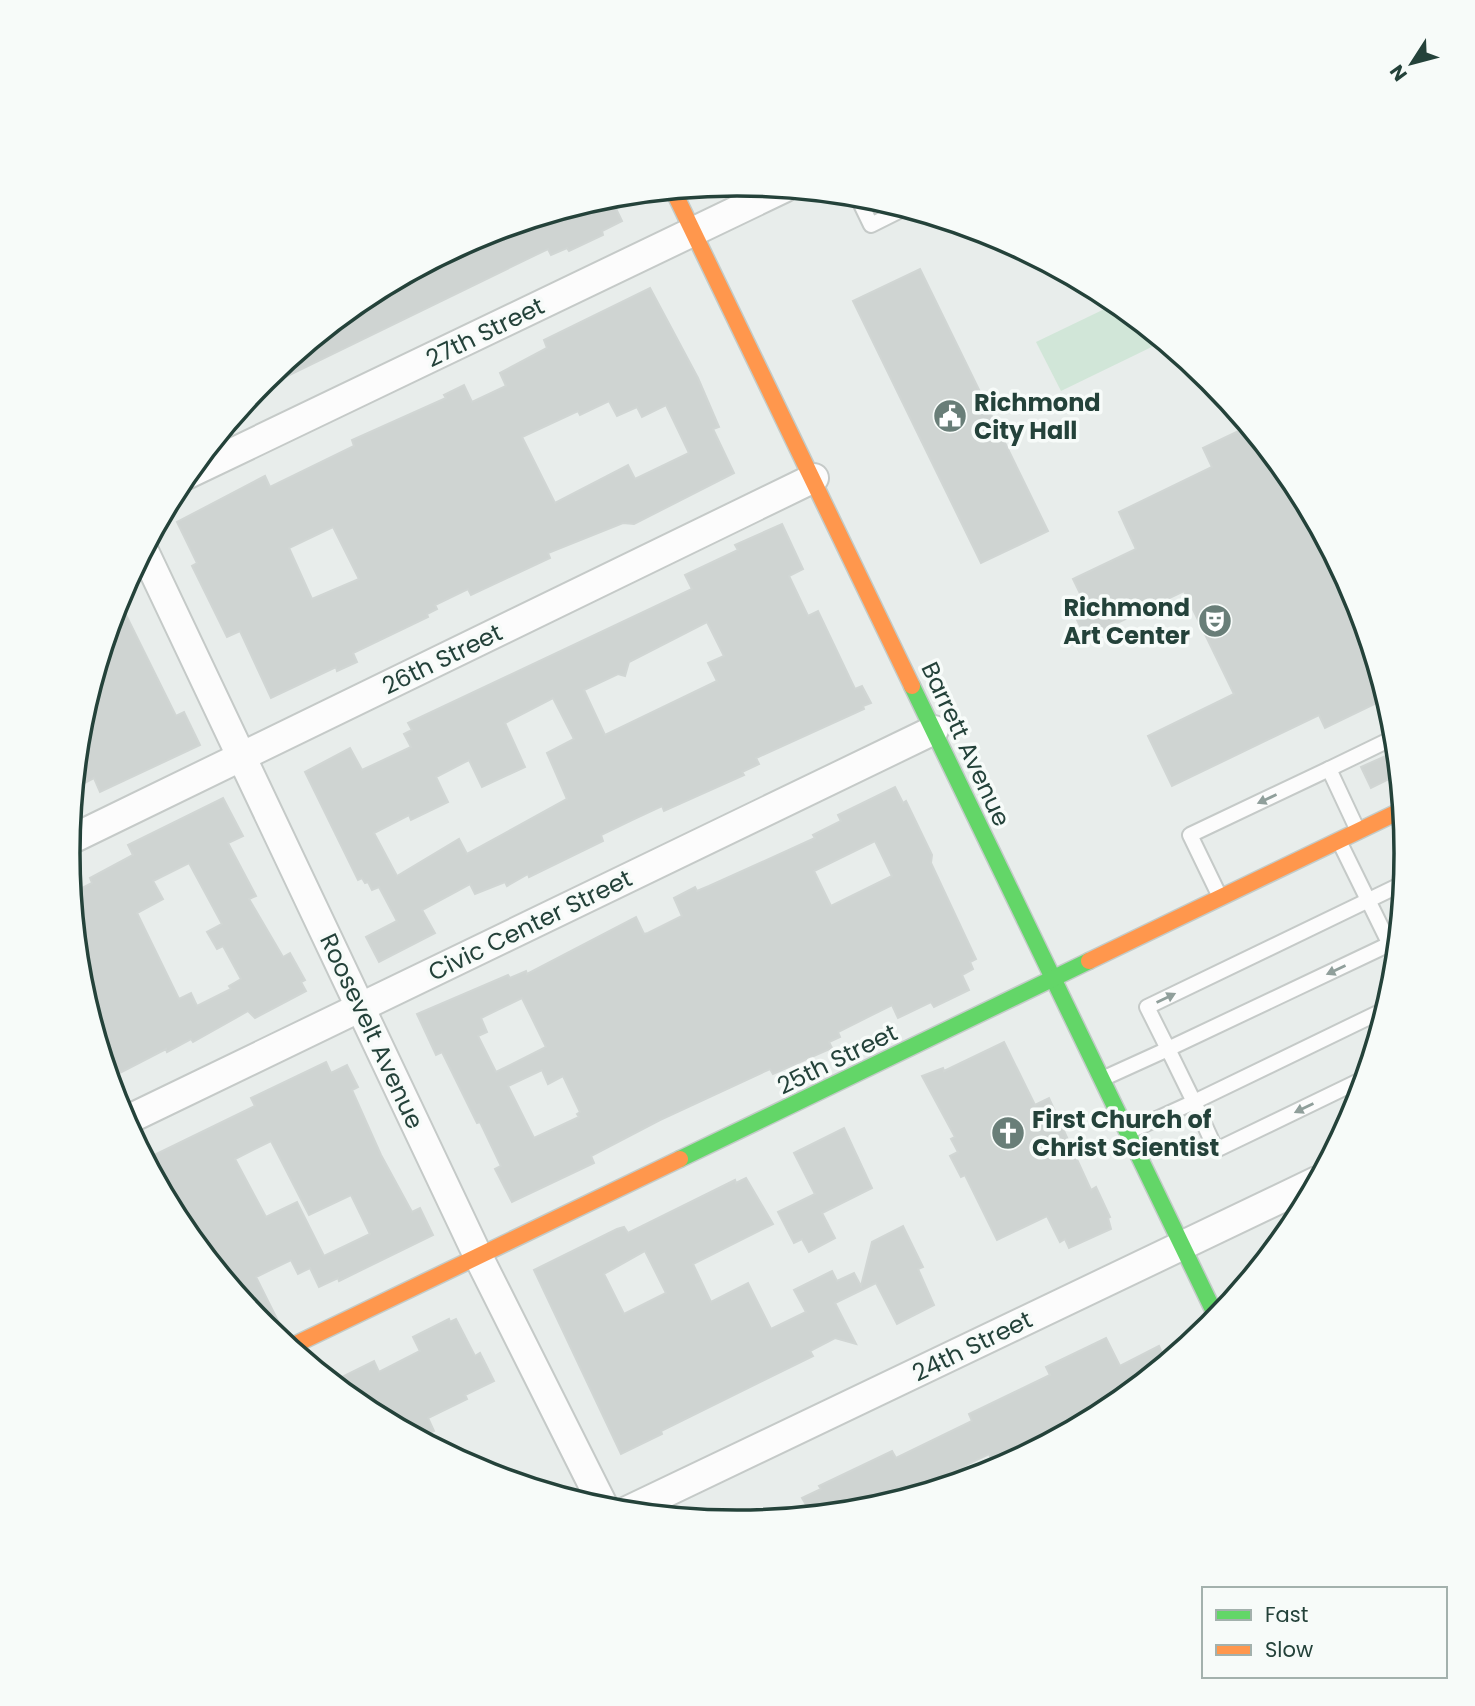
<svg xmlns="http://www.w3.org/2000/svg" width="1475" height="1706" font-family="Poppins,sans-serif">
  <style>
    .green { fill: #d1e6d8 }
    .building { fill: #cfd4d2; stroke: #d1d6d4; stroke-width: 2; fill-rule: evenodd }
    .lines { fill: none; stroke-linecap: round; stroke-linejoin: round }
    .lane-casing { stroke: #c5cac8; stroke-width: 18 }
    .street-casing { stroke: #c5cac8; stroke-width: 32 }
    .fast-casing { stroke: #c3cbc8; stroke-width: 19 }
    .slow-casing { stroke: #c3cbc8; stroke-width: 19 }
    .lane { stroke: #fcfcfc; stroke-width: 14 }
    .street { stroke: #fcfcfc; stroke-width: 28 }
    .fast { stroke: #63d668; stroke-width: 16 }
    .slow { stroke: #ff974d; stroke-width: 16 }
    .oneway { fill: #909f9b }
    .labels { text-anchor: middle; dominant-baseline: central; stroke-width: 7; stroke-linejoin: round; paint-order: stroke }
    .street-label { font-size: 24px; fill: #24423a; stroke: #f7fbf9 }
    .poi-label { font-size: 24px; font-weight: bold; fill: #24423a; stroke: #f7fbf9; text-anchor: start }
    .rim { fill: none; stroke: #24423a; stroke-width: 3.5 }
  </style>
  <rect width="100%" height="100%" fill="#e8edeb"/>
  <polygon class="green" points="1117,303 1164,341 1061,391 1036,342"/>
  <g class="building">
    <polygon points="610,196 622,221 602,231 603,235 569,251 567,248 551,255 548,249 267,386 264,381 366,296 482,235"/>
    <polygon points="920,269 1048,531 981,563 853,301"/>
    <path d="M650,288L698,378L719,427L713,429L734,473L634,524L623,523L548,553L550,558L471,595L468,589L435,605L437,609L427,614L428,617L353,653L357,662L337,671L336,667L271,698L240,631L227,637L192,566L197,563L177,522L265,476L270,487L354,446L352,440L446,398L444,395L464,385L472,402L506,386L500,373L547,348L544,340ZM609,401L617,416L637,407L642,417L666,405L689,453L635,479L628,465L555,503L522,437L578,411L580,415ZM333,527L359,579L312,599L289,548Z"/>
    <polygon points="1249,426 1294,482 1356,597 1387,698 1325,728 1319,715 1172,786 1148,736 1234,694 1184,591 1086,638 1077,620 1090,614 1073,579 1136,549 1119,512 1212,467 1203,448"/>
    <path d="M782,524L803,569L789,576L808,616L818,611L855,689L862,686L871,703L863,706L864,709L756,758L759,764L742,772L744,775L664,811L662,806L632,820L601,835L603,841L529,877L528,874L507,886L505,882L475,894L470,884L422,910L435,933L379,962L366,937L397,921L379,887L372,890L368,882L365,883L362,878L358,880L305,772L350,748L362,770L411,747L404,734L412,730L408,723L692,589L685,575L738,550L735,545ZM707,622L724,656L708,663L717,681L605,735L584,690L618,674L625,676L629,662ZM553,698L574,739L547,753L567,799L467,854L459,839L397,876L374,833L409,815L411,820L448,802L436,777L469,760L482,787L525,767L505,723Z"/>
    <polygon points="126,615 176,716 184,712 200,745 100,792 94,778 75,788 81,722 112,622"/>
    <polygon points="1390,754 1399,774 1371,788 1361,767"/>
    <path d="M895,787L903,803L906,801L932,855L931,863L976,959L970,962L973,969L962,975L969,990L934,1007L931,1002L898,1018L892,1005L838,1032L840,1037L829,1042L832,1048L773,1074L770,1069L660,1120L591,1156L594,1163L512,1202L495,1169L501,1166L480,1122L477,1123L442,1052L436,1055L417,1014L508,975L510,978L526,971L527,974L636,917L644,934L648,933L682,916L674,898L695,887L697,891L709,886L815,838L813,835L841,821L838,815ZM875,841L892,876L831,906L814,871ZM522,998L546,1047L496,1072L478,1036L487,1032L481,1018ZM542,1070L548,1084L563,1076L580,1112L577,1114L579,1117L534,1138L508,1086Z"/>
    <path d="M223,798L243,836L228,843L256,896L249,899L283,957L290,953L305,980L301,982L306,991L255,1018L248,1011L193,1042L191,1039L167,1052L166,1049L110,1078L81,983L72,893L92,883L90,878L133,855L128,845ZM189,863L222,924L207,932L217,949L223,946L241,979L229,986L231,989L197,1006L191,993L179,999L137,913L163,899L153,881Z"/>
    <polygon points="1004,1042 1035,1105 1049,1098 1091,1190 1096,1187 1110,1217 1108,1218 1111,1229 1069,1248 1065,1239 1060,1242 1047,1216 997,1240 965,1175 961,1177 950,1156 958,1152 951,1139 955,1137 922,1076 943,1068 944,1071"/>
    <path d="M326,1062L331,1073L347,1065L358,1087L352,1090L381,1155L412,1212L420,1208L433,1235L339,1281L338,1278L319,1287L310,1268L298,1274L291,1260L256,1277L281,1327L273,1333L223,1276L205,1238L196,1243L189,1234L169,1194L165,1196L146,1159L255,1106L251,1098ZM271,1141L309,1215L351,1195L370,1234L324,1256L297,1202L266,1217L235,1159Z"/>
    <polygon points="844,1128 872,1188 822,1213 835,1238 809,1252 802,1239 794,1243 778,1212 815,1194 794,1153"/>
    <path d="M746,1178L773,1224L693,1264L711,1302L748,1283L771,1329L806,1312L794,1290L832,1271L837,1281L854,1273L861,1286L872,1242L903,1226L923,1267L918,1269L934,1305L897,1324L876,1283L835,1303L856,1344L835,1338L810,1351L813,1356L661,1431L662,1434L621,1454L534,1270L617,1229L624,1227L628,1233L735,1180L736,1183ZM645,1251L666,1293L624,1314L604,1274Z"/>
    <polygon points="449,1319 450,1322 456,1319 475,1356 480,1353 494,1381 465,1395 467,1399 428,1418 434,1431 419,1438 365,1409 332,1382 374,1361 379,1372 420,1351 413,1337"/>
    <polygon points="1106,1338 1120,1366 1159,1346 1166,1363 1109,1410 996,1470 989,1454 912,1491 914,1495 868,1509 812,1515 802,1498 821,1489 819,1486 892,1451 896,1458 972,1421 969,1414 1050,1375 1046,1367"/>
  </g>
  <g class="lines">
    <g class="lane-casing">
      <g id="lane">
        <polyline points="857,196 871,225 905,208"/>
        <polyline points="1358,831 1329,769 1395,737"/>
        <polyline points="1340,843 1396,957"/>
        <polyline points="1220,897 1190,835 1329,769"/>
        <polyline points="1398,940 1168,1049 1147,1007 1404,883"/>
        <polyline points="1365,1078 1216,1150 1194,1102 1386,1009"/>
        <polyline points="1102,1079 1168,1049 1194,1102 1128,1132"/>
      </g>
    </g>
    <g class="street-casing">
      <g id="street">
        <polyline points="186,475 784,188"/>
        <polyline points="144,551 478,1256 605,1509"/>
        <polyline points="70,840 814,478"/>
        <polyline points="125,1121 934,730"/>
        <polyline points="627,1511 1317,1181"/>
      </g>
    </g>
    <g class="fast-casing">
      <g id="fast">
        <polyline points="912,686 1217,1318"/>
        <polyline points="680,1159 1089,961"/>
      </g>
    </g>
    <g class="slow-casing">
      <g id="slow">
        <polyline points="673,190 912,686"/>
        <polyline points="1089,961 1402,810"/>
        <polyline points="290,1347 680,1159"/>
      </g>
    </g>
    <use href="#lane" class="lane"/>
    <use href="#street" class="street"/>
    <use href="#fast" class="fast"/>
    <use href="#slow" class="slow"/>
  </g>
  <defs><path id="oneway-solid" d="M-6-.8H1V-3.2L6.5 0L1 3.2V.8H-6Z" transform="scale(1.75)"/></defs>
  <g class="oneway">
    <use href="#oneway-solid" transform="translate(1267 799) rotate(155)"/>
    <use href="#oneway-solid" transform="translate(1336 970) rotate(155)"/>
    <use href="#oneway-solid" transform="translate(1166 998) rotate(-26)"/>
    <use href="#oneway-solid" transform="translate(1304 1108) rotate(154)"/>
  </g>
  <defs>
    <g id="civic-disc" transform="scale(1.75)"><circle r="9.5" fill="#697e78" stroke="#f7fbf9"/><path d="M-.6-6.5H3V-4.5H.6V-3L4-1V1h2V6H-6V1h2V-1L-.6-3ZM-1.2 2.5V6h2.4V2.5Z" fill="#fff"/></g>
    <g id="theatre-disc" transform="scale(1.75)"><circle r="9.5" fill="#697e78" stroke="#f7fbf9"/><path d="M-5-5.5Q0-4 5-5.5V0Q5 5 0 6Q-5 5-5 0ZM-3.3-2.5H-1v1.5H-3.3ZM1-2.5H3.3v1.5H1ZM-2.8 1Q0 5.5 2.8 1Z" fill="#fff"/></g>
    <g id="church-disc" transform="scale(1.75)"><circle r="9.5" fill="#697e78" stroke="#f7fbf9"/><path d="M-1.2-6h2.4v3.5h3.3v2.4h-3.3V6h-2.4V-.1h-3.3v-2.4h3.3Z" fill="#fff"/></g>
  </defs>
  <g fill-rule="evenodd">
    <use href="#civic-disc" x="950" y="416"/>
    <use href="#theatre-disc" x="1215" y="621"/>
    <use href="#church-disc" x="1008" y="1133"/>
  </g>
  <g class="labels">
    <g class="street-label">
      <text transform="translate(485 332) rotate(-26)">27th Street</text>
      <text transform="translate(442 659) rotate(-26)">26th Street</text>
      <text transform="translate(966 744) rotate(65)">Barrett Avenue</text>
      <text transform="translate(530 925) rotate(-26)">Civic Center Street</text>
      <text transform="translate(372 1031) rotate(65)">Roosevelt Avenue</text>
      <text transform="translate(837 1059) rotate(-26)">25th Street</text>
      <text transform="translate(972 1346) rotate(-26)">24th Street</text>
    </g>
    <g class="poi-label">
      <text x="974" y="402">Richmond<tspan x="974" dy="28">City Hall</tspan></text>
      <text x="1190" y="607" text-anchor="end">Richmond<tspan x="1190" dy="28">Art Center</tspan></text>
      <text x="1032" y="1119">First Church of<tspan x="1032" dy="28">Christ Scientist</tspan></text>
    </g>
  </g>
  <path d="M0 0H1475V1706H0ZM80 853a657 657 0 1 1 1314 0a657 657 0 1 1-1314 0Z" fill="#f7fbf9" fill-rule="evenodd"/>
  <path class="rim" d="M80 853a657 657 0 1 1 1314 0a657 657 0 1 1-1314 0Z"/>
  <rect x="1202" y="1587" width="245" height="91" fill="#f7fbf9" stroke="#a3b1ad" stroke-width="2"/>
  <rect x="1216" y="1610" width="35" height="10" fill="#63d668" stroke="#a3b1ad" stroke-width="2"/>
  <text x="1265" y="1622" font-size="21" fill="#24423a">Fast</text>
  <rect x="1216" y="1645" width="35" height="10" fill="#ff974d" stroke="#a3b1ad" stroke-width="2"/>
  <text x="1265" y="1657" font-size="21" fill="#24423a">Slow</text>
  <g transform="translate(1412 63) rotate(234)" stroke="#f7fbf9" stroke-width="5" paint-order="stroke">
  <path d="M0-5L12 26L0 18L-12 26Z" fill="#24423a"/>
  <text y="-10" font-size="19" font-weight="bold" text-anchor="middle" fill="#24423a">N</text>
  </g>
</svg>
